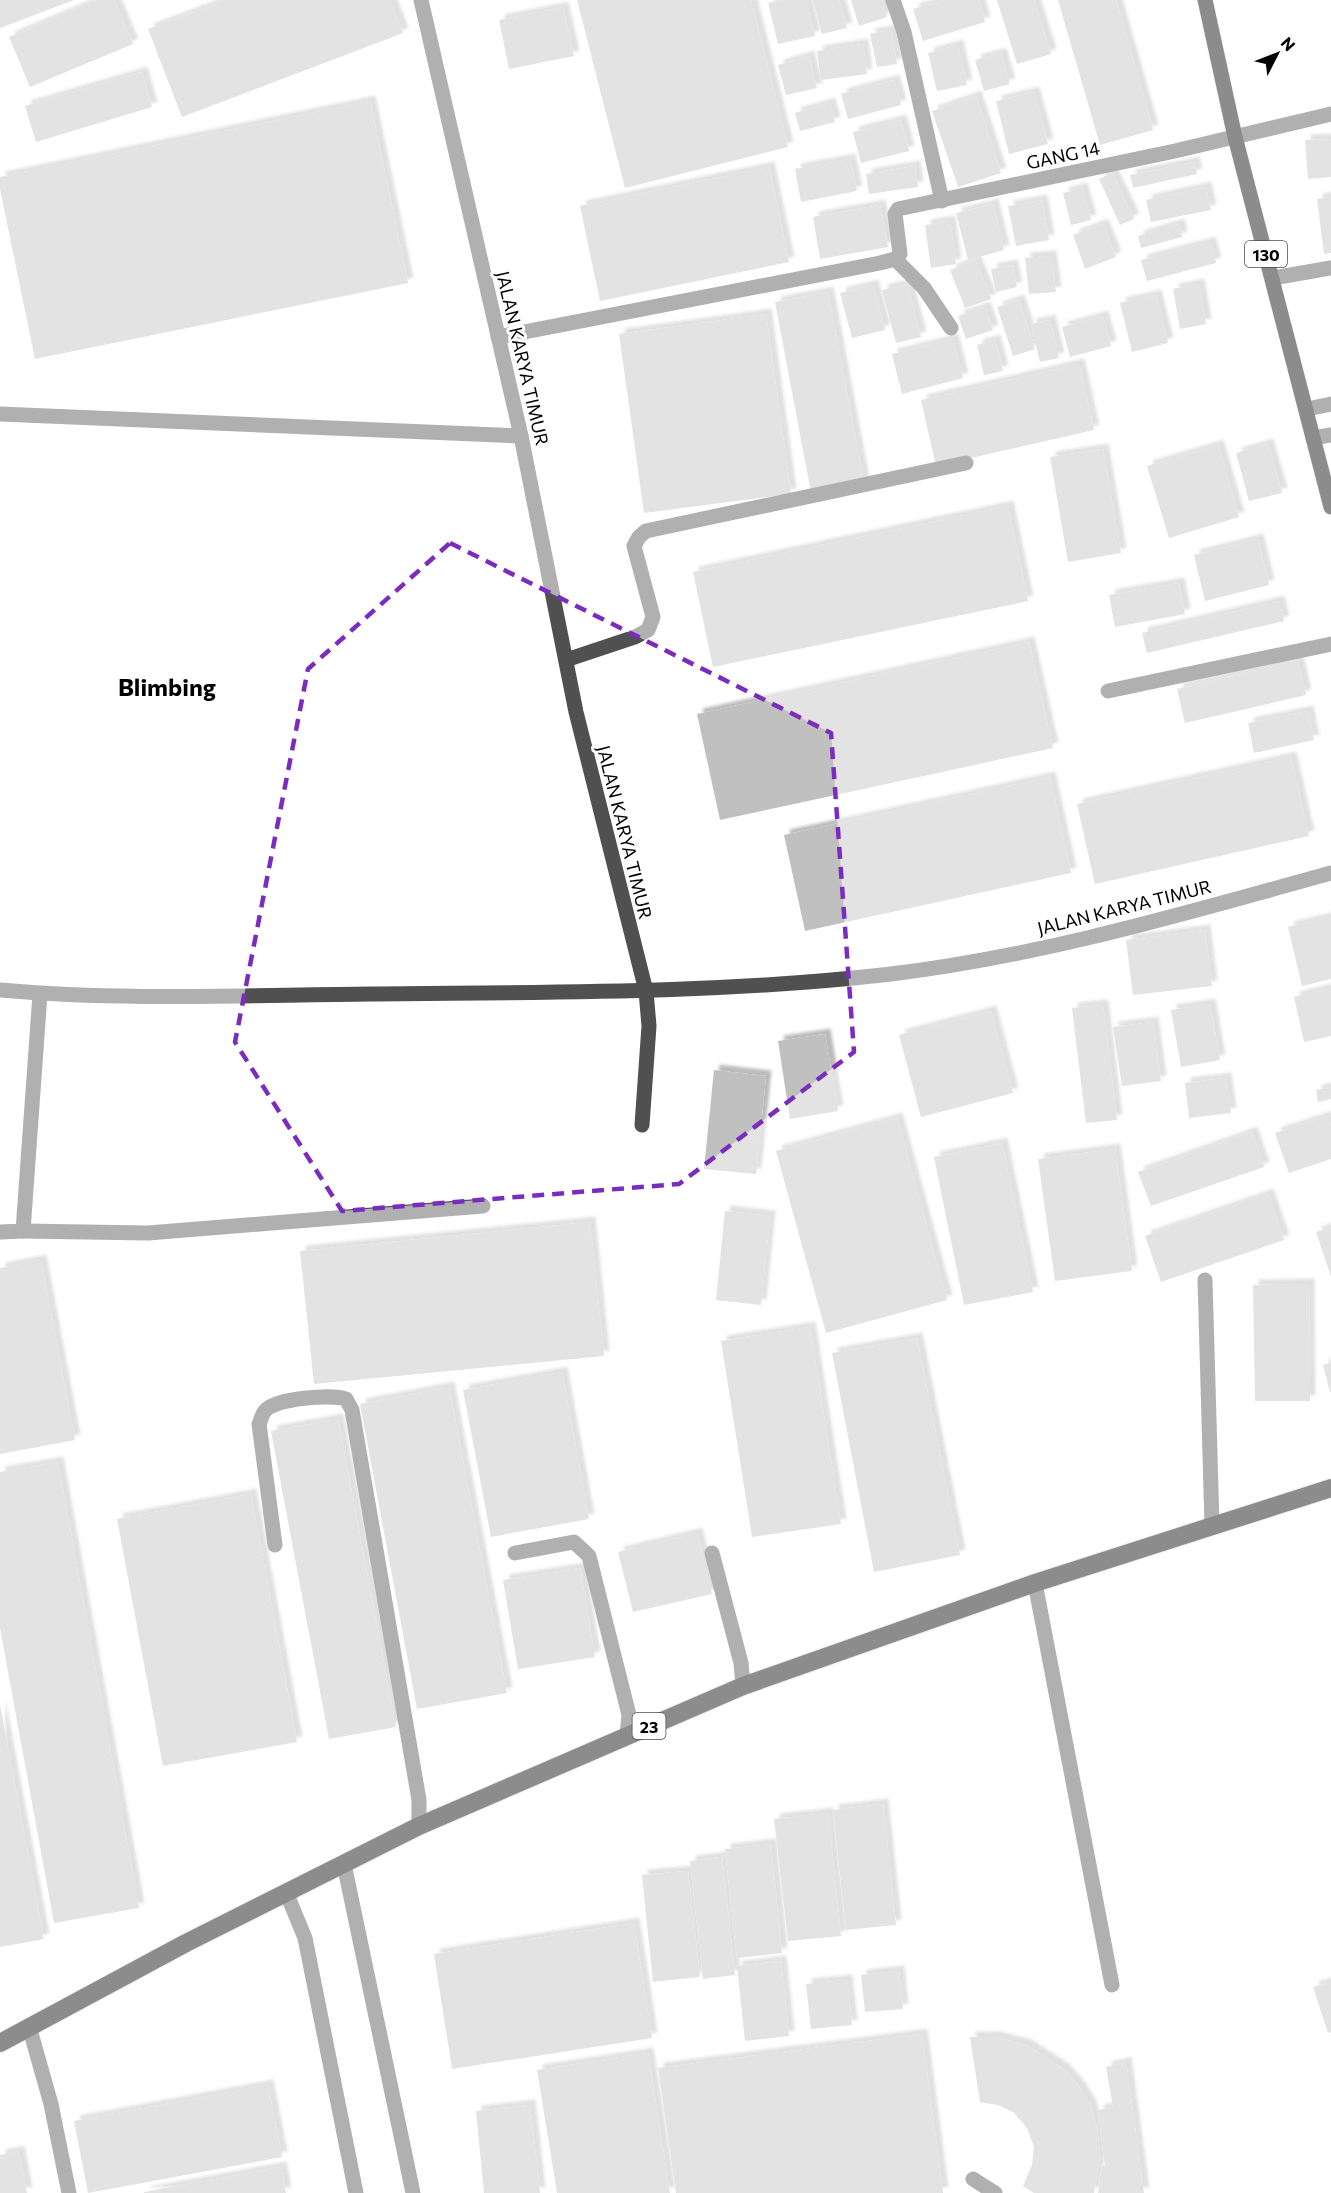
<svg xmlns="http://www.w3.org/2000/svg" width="1331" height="2193" font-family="Commissioner,sans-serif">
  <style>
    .building { fill: #c0c0c0; filter: url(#shadow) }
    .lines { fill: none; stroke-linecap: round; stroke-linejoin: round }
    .major-casing { stroke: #dbdbdb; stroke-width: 16 }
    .highway-casing { stroke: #dbdbdb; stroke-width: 20 }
    .minor { stroke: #505050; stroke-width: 15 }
    .major { stroke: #000; stroke-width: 15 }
    .highway { stroke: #000; stroke-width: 18 }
    .marked { fill: none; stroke: #7b2cbf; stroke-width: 4.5; stroke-dasharray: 12 8; stroke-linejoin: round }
    .labels { text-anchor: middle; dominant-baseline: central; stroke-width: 6; stroke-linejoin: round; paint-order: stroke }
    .shield { fill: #fff; stroke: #4c4c4c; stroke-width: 1.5 }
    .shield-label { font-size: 16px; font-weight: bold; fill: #000 }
    .street-label { font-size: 18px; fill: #000; stroke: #fff }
    .district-label { font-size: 24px; font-weight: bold; fill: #000; stroke: #fff }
  </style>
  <defs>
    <filter id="shadow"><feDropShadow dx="5.5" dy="-5.5" stdDeviation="1.5" flood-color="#0004"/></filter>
  </defs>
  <rect width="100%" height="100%" fill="#fff"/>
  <g class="building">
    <polygon points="0,0 74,0 0,28"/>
    <polygon points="98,0 114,0 133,44 30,87 9,37"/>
    <polygon points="226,0 390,0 403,33 182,117 148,29"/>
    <polygon points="577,0 751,0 788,147 625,188"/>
    <polygon points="781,0 806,0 815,36 778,44 768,3"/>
    <polygon points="813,0 839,0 847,28 822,34"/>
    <polygon points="851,0 882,0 887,17 859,26"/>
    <polygon points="945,0 979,0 985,22 923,41 913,9"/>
    <polygon points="997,0 1034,0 1051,54 1017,64"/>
    <polygon points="1058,0 1116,0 1153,130 1100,145"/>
    <polygon points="563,7 574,56 509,69 499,20"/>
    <polygon points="891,30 897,64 877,67 870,34"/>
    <polygon points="863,44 867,74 821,80 817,51"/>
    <polygon points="958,45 967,85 937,91 928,53"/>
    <polygon points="1001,53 1010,84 984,91 975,60"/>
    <polygon points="809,56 817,88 786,95 778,65"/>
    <polygon points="142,72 152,107 36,142 25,106"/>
    <polygon points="894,80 901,105 848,119 841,94"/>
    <polygon points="1034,92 1048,144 1009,154 996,101"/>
    <polygon points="976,96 1001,173 958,187 932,111"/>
    <polygon points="370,101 408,283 35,359 0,189 0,177"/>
    <polygon points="830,103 835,122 800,131 795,113"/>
    <polygon points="901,120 909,151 861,163 853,132"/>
    <polygon points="1331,139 1331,177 1308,179 1305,140"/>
    <polygon points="850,159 857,191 801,202 795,169"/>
    <polygon points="1194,162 1197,174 1133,188 1130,175"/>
    <polygon points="915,166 918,187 869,194 866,174"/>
    <polygon points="769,167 789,262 600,301 580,206"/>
    <polygon points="1112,173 1134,219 1120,225 1099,179"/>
    <polygon points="1206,187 1211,210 1151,222 1146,200"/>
    <polygon points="1082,188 1091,220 1071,225 1063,193"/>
    <polygon points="1331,197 1331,253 1324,254 1317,199"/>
    <polygon points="1042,200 1049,240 1016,246 1008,206"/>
    <polygon points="993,204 1004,250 968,260 956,213"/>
    <polygon points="880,205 888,247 820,259 813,217"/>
    <polygon points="950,221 956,264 931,268 925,225"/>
    <polygon points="1103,224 1116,257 1085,269 1073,235"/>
    <polygon points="1179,224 1182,237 1141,248 1138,236"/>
    <polygon points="1210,242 1216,263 1147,281 1141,260"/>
    <polygon points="1051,256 1056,292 1029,294 1025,258"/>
    <polygon points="975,260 991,299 965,308 950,270"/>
    <polygon points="1012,265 1017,287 996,292 991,269"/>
    <polygon points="907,284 921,337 896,343 882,290"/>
    <polygon points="1199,284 1206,324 1180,329 1173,289"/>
    <polygon points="873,285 885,330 852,338 840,293"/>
    <polygon points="828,292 864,483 811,493 775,302"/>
    <polygon points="1156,295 1168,343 1132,352 1120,303"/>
    <polygon points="1019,300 1035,349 1013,356 997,307"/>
    <polygon points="985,307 993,330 966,339 958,316"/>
    <polygon points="766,314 791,494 644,513 619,334"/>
    <polygon points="1103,316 1111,346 1070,357 1062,327"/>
    <polygon points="1050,320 1059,358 1040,362 1031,324"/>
    <polygon points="953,339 963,378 902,394 892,354"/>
    <polygon points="995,340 1003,371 984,375 977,345"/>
    <polygon points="1079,364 1094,430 936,466 921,400"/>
    <polygon points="1268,444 1282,493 1249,501 1236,453"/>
    <polygon points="1218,445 1239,517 1169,538 1147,466"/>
    <polygon points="1103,449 1121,553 1068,562 1050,457"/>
    <polygon points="1008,506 1028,601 713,667 693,572"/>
    <polygon points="1258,539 1269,585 1205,601 1194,555"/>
    <polygon points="1179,583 1185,614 1115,627 1109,595"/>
    <polygon points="1279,601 1284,621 1147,653 1142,633"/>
    <polygon points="1029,642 1053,748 720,820 697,714"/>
    <polygon points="1298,660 1306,695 1185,723 1177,689"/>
    <polygon points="1308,711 1314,740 1254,753 1248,723"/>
    <polygon points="1291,757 1309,836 1095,884 1077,804"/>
    <polygon points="1050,777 1071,873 805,931 784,835"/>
    <polygon points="1331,917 1331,979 1302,986 1288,927"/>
    <polygon points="1205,930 1212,986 1133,995 1126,940"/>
    <polygon points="1331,988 1331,1036 1304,1042 1294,997"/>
    <polygon points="1210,1004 1220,1060 1181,1067 1171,1010"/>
    <polygon points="1103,1005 1117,1120 1086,1123 1072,1008"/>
    <polygon points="991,1011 1013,1093 921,1117 899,1035"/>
    <polygon points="1153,1022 1161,1081 1122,1086 1113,1027"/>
    <polygon points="825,1034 838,1111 790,1119 778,1041"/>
    <polygon points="714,1070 766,1076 756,1174 704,1169"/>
    <polygon points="1226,1078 1231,1113 1189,1118 1185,1083"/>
    <polygon points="1331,1087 1331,1099 1318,1102 1316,1090"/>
    <polygon points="1327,1116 1331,1126 1331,1159 1289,1173 1275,1133"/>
    <polygon points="897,1118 947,1300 826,1333 776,1151"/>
    <polygon points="1252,1132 1264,1167 1151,1206 1138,1172"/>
    <polygon points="1002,1143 1033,1292 964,1305 934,1157"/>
    <polygon points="1115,1149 1132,1271 1055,1281 1038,1159"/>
    <polygon points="1268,1194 1284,1240 1161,1282 1145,1236"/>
    <polygon points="725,1211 770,1216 761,1305 716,1300"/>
    <polygon points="590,1222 604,1356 314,1384 300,1251"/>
    <polygon points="1331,1227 1331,1277 1316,1232"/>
    <polygon points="41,1260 75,1440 0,1454 0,1268"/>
    <polygon points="1309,1284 1310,1401 1255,1401 1253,1285"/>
    <polygon points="810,1327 841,1524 752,1537 721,1341"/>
    <polygon points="917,1338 960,1555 874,1572 832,1353"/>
    <polygon points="1331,1363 1331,1392 1330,1392 1323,1365"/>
    <polygon points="562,1372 589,1519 491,1537 463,1390"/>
    <polygon points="449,1387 507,1693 417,1709 360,1404"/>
    <polygon points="338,1419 396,1727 329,1739 271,1431"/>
    <polygon points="58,1462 139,1908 54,1923 0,1628 0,1472"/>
    <polygon points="251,1494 297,1742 163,1766 117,1519"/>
    <polygon points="697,1533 712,1594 633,1612 618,1552"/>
    <polygon points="580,1568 595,1657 518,1669 503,1580"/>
    <polygon points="0,1705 44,1939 0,1947"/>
    <polygon points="883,1804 896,1925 846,1930 833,1810"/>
    <polygon points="828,1813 841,1936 788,1941 774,1819"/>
    <polygon points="771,1844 782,1953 737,1958 725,1849"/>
    <polygon points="722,1857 735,1975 703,1979 690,1861"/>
    <polygon points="688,1871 700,1977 653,1982 642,1875"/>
    <polygon points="634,1923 652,2038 452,2069 434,1954"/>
    <polygon points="781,1961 789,2036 745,2041 737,1966"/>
    <polygon points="899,1971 903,2009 865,2012 861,1975"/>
    <polygon points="847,1980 852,2025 811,2029 806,1984"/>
    <polygon points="1331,1982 1331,2032 1328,2033 1313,1987"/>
    <polygon points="922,2034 943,2193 676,2193 658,2068"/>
    <polygon points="970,2037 995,2037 1026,2045 1065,2070 1080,2088 1091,2106 1097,2128 1100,2154 1094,2193 1034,2193 1023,2186 1032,2165 1034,2147 1027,2128 1013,2112 998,2105 980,2102"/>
    <polygon points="648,2053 670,2193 557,2193 537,2070"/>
    <polygon points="1126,2062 1144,2193 1098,2193 1102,2166 1105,2166 1098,2110 1113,2107 1106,2067"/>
    <polygon points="268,2085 282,2157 88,2193 74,2121"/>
    <polygon points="530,2105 540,2193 484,2193 476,2111"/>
    <polygon points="19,2151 27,2193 0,2193 0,2155"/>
    <polygon points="281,2167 286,2193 144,2193 144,2192"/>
  </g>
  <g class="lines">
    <g class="major-casing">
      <polyline id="major" points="1205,0 1235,137 1331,507"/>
    </g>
    <g class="highway-casing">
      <polyline id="highway" points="0,2043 186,1943 419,1826 743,1686 1035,1583 1331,1488"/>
    </g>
    <g class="minor">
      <polyline points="421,0 521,436 576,712 646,991 649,1026 642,1125"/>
      <polyline points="893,0 904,32 942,201"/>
      <polyline points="895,259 924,288 951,328"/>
      <polyline points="1273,278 1331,268"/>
      <polyline points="498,337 880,263 895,259 900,254 895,214 898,209 1175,151 1331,114"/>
      <polyline points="1307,409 1331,404"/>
      <polyline points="0,414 521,436"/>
      <polyline points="1313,438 1331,435"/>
      <polyline points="566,660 635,637 648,630 653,617 634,546 639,537 646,531 966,463"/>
      <polyline points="1108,691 1331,644"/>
      <path d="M0,990C123,1001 248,995 371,994C545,992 718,994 891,974C1041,956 1186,913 1331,873"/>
      <polyline points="23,1231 148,1233 483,1206"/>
      <polyline points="0,1232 23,1231 40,994"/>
      <polyline points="1205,1280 1212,1525"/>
      <path d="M275,1545L259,1424C261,1420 262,1414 265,1411C275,1398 332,1394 346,1399L352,1410L419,1800V1826"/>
      <polyline points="515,1553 574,1542 589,1556 629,1715 627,1736"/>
      <polyline points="712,1553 741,1663 743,1686"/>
      <polyline points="1035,1583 1112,1985"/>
      <polyline points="344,1864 413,2193"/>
      <polyline points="286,1892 305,1938 356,2193"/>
      <polyline points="29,2026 51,2104 69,2193"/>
      <polyline points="973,2179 995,2193"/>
    </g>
    <use href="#major" class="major"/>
    <use href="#highway" class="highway"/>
  </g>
  <path d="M0 0H1331V2193H0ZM450,543L831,733L854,1052L679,1184L342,1211L235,1042L308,669Z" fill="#fff" fill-opacity=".55" fill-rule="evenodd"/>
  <path class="marked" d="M450,543L831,733L854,1052L679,1184L342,1211L235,1042L308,669Z"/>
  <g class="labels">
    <g class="shield">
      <rect x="1245" y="241" width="42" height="26" rx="4.5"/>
      <rect x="632.5" y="1713" width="33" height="26" rx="4.5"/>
    </g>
    <g class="shield-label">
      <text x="1266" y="254">130</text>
      <text x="649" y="1726">23</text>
    </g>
    <g class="street-label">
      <text transform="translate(1063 155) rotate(-12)">GANG 14</text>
      <text transform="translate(523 358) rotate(77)">JALAN KARYA TIMUR</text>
      <text transform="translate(625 832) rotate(76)">JALAN KARYA TIMUR</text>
      <text transform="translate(1124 907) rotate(-14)">JALAN KARYA TIMUR</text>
    </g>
    <g class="district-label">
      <text x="167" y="686">Blimbing</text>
    </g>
  </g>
  <g transform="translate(1277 54) rotate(48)" stroke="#ffffff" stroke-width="4.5" paint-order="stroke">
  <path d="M0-4.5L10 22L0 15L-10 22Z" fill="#000000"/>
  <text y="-9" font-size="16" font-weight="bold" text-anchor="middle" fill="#000000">N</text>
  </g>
</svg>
